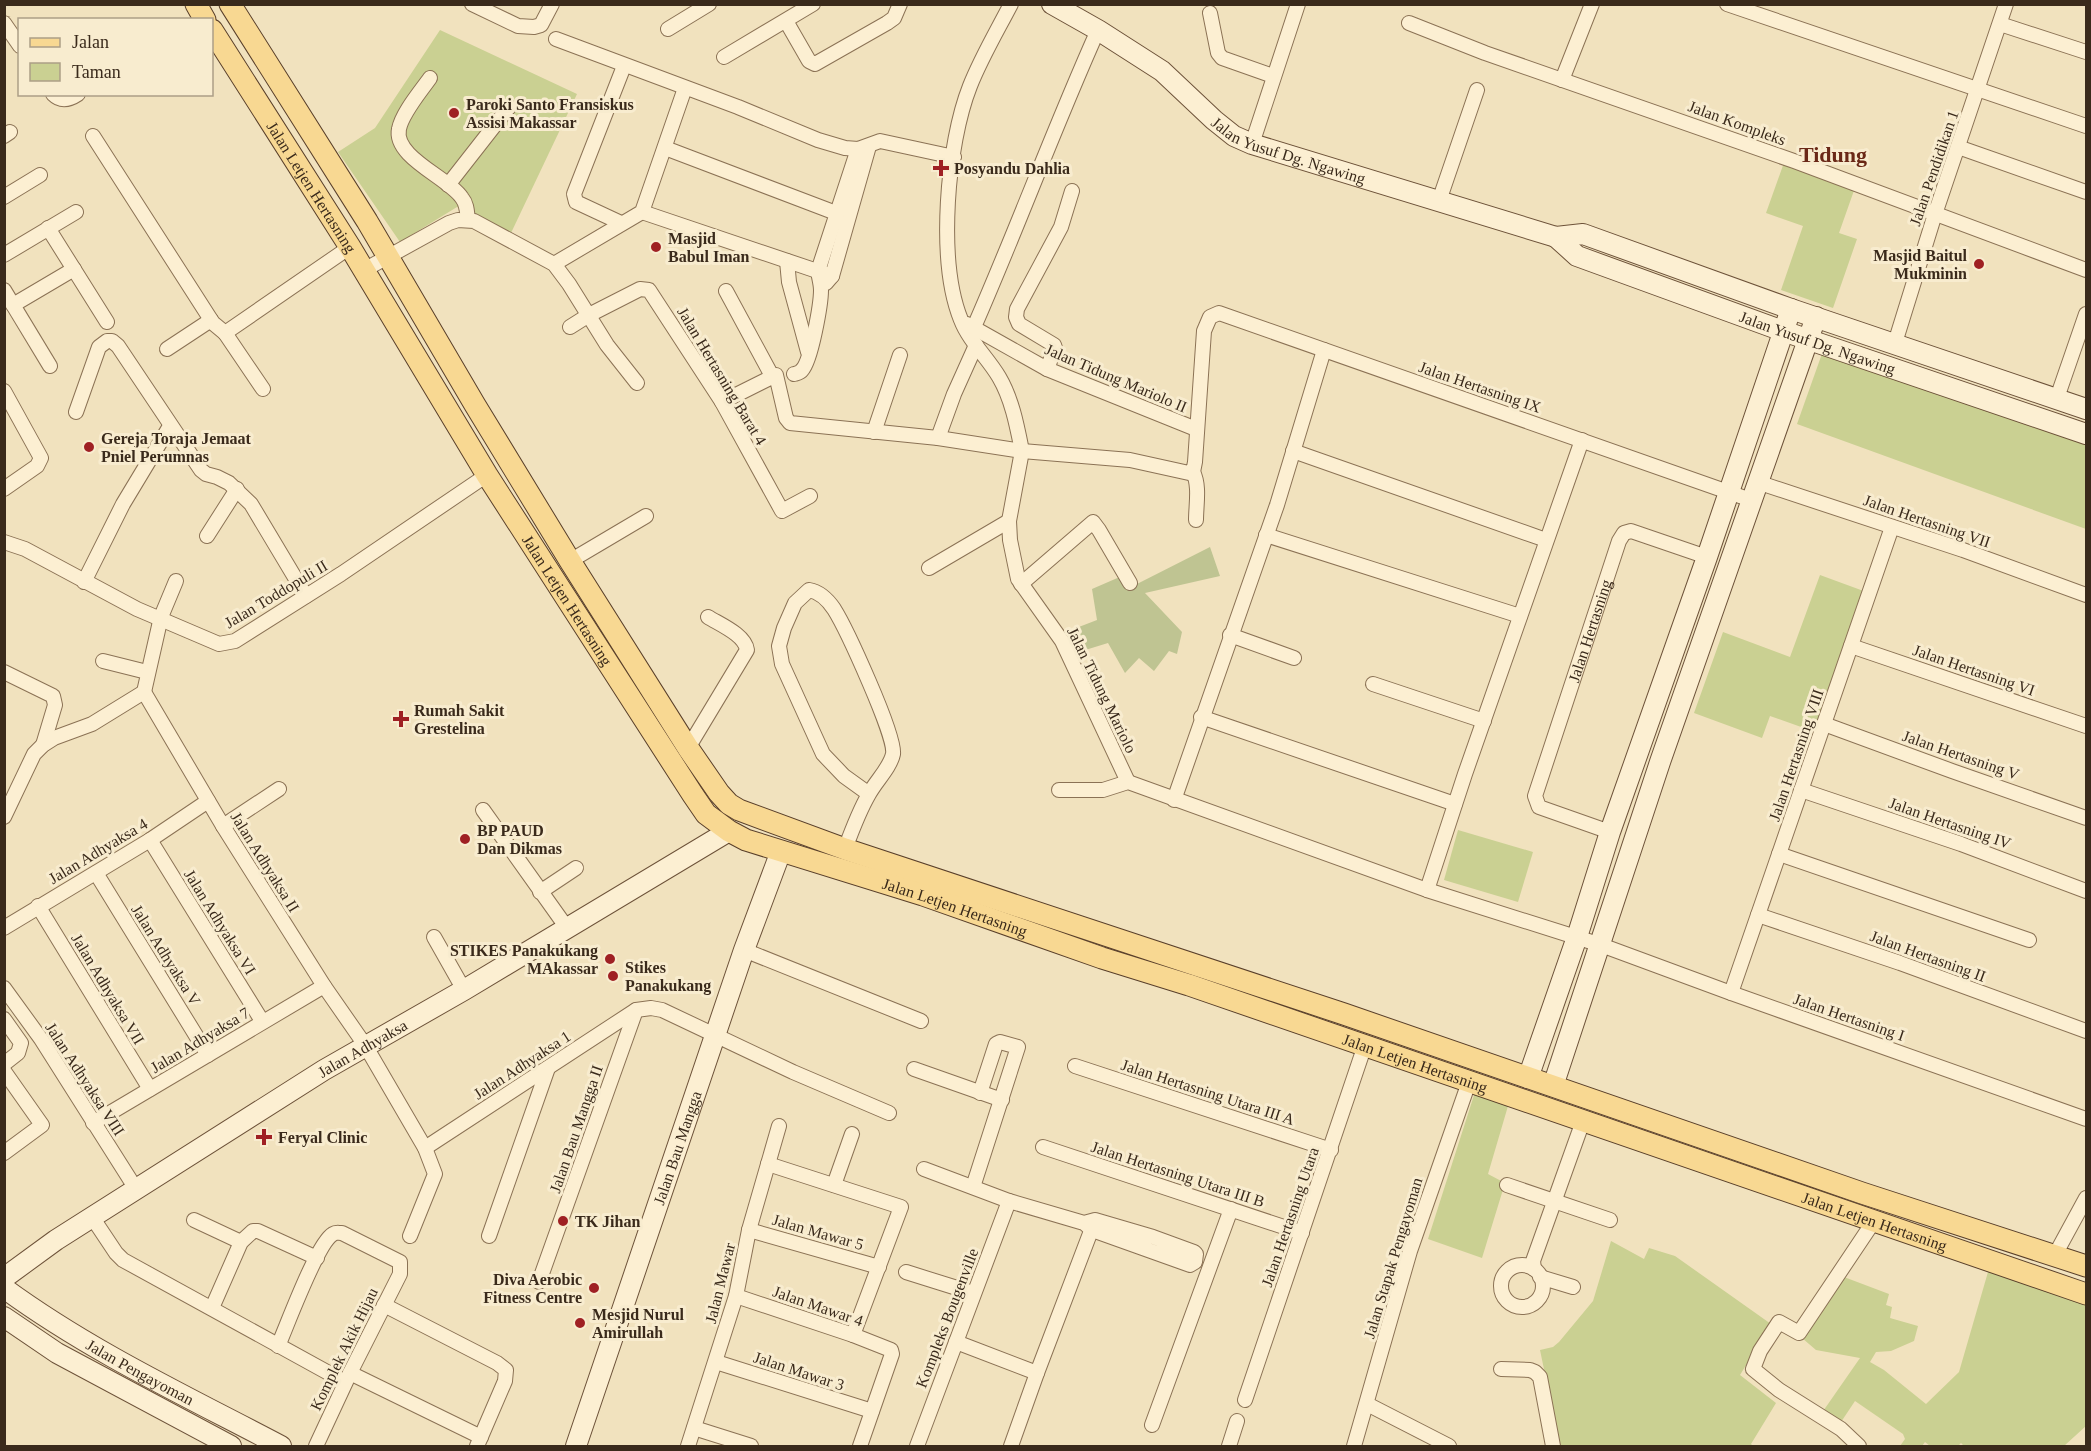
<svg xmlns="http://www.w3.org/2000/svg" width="2091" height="1451" font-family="Georgia,serif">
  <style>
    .green { fill: #cad092 }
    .cemetery { fill: #bfc492 }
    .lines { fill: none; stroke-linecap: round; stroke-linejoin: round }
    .street-casing { stroke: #8b7255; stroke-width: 16 }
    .secondary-casing { stroke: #6d5239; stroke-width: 22 }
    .primary-casing { stroke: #593f2a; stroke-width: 23 }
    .street { stroke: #fcefd2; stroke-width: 14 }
    .secondary { stroke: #fcefd2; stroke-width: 20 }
    .primary { stroke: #f8d892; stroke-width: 21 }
    .poi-dot { fill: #9f2023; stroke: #f8eccf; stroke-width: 2 }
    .labels { text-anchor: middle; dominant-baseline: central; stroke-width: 6; stroke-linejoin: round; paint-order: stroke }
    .poi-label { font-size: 16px; font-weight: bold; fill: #3a2a1b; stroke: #f8eccf; text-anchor: start }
    .street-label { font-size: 16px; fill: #3a2a1b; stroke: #f8eccf }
    .district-label { font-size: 22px; font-weight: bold; fill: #6a2817; stroke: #f8eccf }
  </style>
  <rect width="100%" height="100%" fill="#f1e2be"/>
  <g class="green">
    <polygon points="440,30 577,94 511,233 457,207 400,242 338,152 375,128"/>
    <polygon points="1786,157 1857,182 1839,233 1857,239 1833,308 1781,290 1803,226 1766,213"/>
    <polygon points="1824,348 2086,443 2086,529 1797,424"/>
    <polygon points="1820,575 1869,593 1818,733 1770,716 1762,738 1694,713 1723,632 1790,657"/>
    <polygon points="1458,830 1533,852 1518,902 1444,880"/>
    <polygon points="1475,1092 1508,1106 1488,1174 1505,1183 1482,1258 1428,1239"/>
    <polygon points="1611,1241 1644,1259 1649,1248 1675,1256 1771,1324 1740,1375 1776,1403 1751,1444 1753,1446 1560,1446 1540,1350 1553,1347 1559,1342 1593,1301"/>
    <polygon points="1988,1272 2086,1304 2086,1426 2064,1446 1964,1446 1961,1443 1958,1446 1930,1446 1925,1442 1922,1446 1900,1446 1905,1439 1903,1434 1855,1401 1837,1428 1819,1417 1860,1358 1816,1350 1802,1338 1844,1277 1889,1294 1886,1305 1892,1307 1890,1318 1918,1326 1914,1341 1891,1351 1876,1352 1870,1362 1884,1370 1926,1404 1959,1372"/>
  </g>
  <polygon class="cemetery" points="1210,547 1220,576 1145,593 1182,632 1177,654 1169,651 1154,671 1139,658 1125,673 1108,643 1082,651 1071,630 1097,620 1092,589 1122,576 1133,586"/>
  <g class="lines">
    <g class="street-casing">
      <g id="street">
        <polyline points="472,4 518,26 534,27 541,25 552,4"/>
        <path d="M1011,4C997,31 981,58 970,86C947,144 937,261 961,320C969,341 988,358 999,377C1012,399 1017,426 1022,451L1009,521L1010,540L1018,579L1062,641L1128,782"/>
        <polyline points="1727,4 2086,126"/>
        <polyline points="1210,13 1218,53 1222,58 1273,76"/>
        <polyline points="786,21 809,61 815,64 887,23 894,18 900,4"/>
        <polyline points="4,23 20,46"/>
        <polyline points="1409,23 1485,53 1794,161 2086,270"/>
        <polyline points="2000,24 2086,52"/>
        <polyline points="668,29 709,4"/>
        <polyline points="556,39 738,107 818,140 845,148 858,149 880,141 954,157"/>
        <polyline points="724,57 813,4"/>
        <path d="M430,78C421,91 402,113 399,129C393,157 449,178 462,198C467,204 467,212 468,220"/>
        <polyline points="1562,80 1592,4"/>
        <path d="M53,94C61,102 69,100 78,94"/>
        <polyline points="4,136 10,132"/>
        <polyline points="93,136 213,323 225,333 350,247"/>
        <polyline points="1252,144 1298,4"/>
        <polyline points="1958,147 2086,192"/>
        <polyline points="665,148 836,213"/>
        <polyline points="448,185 509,107"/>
        <polyline points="4,197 40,175"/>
        <polyline points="1439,201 1477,90"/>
        <polyline points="642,212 832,276"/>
        <polyline points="621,223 576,202 574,194 624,66"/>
        <polyline points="48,228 107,322"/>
        <polyline points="4,255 76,212"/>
        <polyline points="787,261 789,282 808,352"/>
        <polyline points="554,264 642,212 685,88"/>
        <polyline points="364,270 449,223 458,220 474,221 554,264 569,284 607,345 637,383"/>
        <polyline points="826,283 832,276 869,146"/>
        <polyline points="4,290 50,366"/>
        <polyline points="726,291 772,376"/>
        <polyline points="13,305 74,269"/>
        <polyline points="967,324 1047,369 1196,429"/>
        <polyline points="570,327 589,315 640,289 649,290 722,402 782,511 810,496"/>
        <path d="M974,327C1017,229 1054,128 1098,30"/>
        <polyline points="225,333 263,389"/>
        <polyline points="1895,343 1935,214 2006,4"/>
        <polyline points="167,349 211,320"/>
        <polyline points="1047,369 1055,348 1054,345 1019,324 1016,317 1017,309 1061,227 1072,191"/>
        <path d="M794,374C797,373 800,373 802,370C811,361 821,304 821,290C821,284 819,278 818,271L858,149"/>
        <polyline points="4,391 41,458 37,466 4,489"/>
        <polyline points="2057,398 2086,314"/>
        <polyline points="722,402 776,375 786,418 790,423 938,438 1022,451 1130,460 1189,473 1193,472 1195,462 1204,331 1210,317 1219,313 1751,500"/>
        <polyline points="76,412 99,347 107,341 112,341 118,346 201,470 206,474 217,477 229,483 251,504 306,596"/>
        <polyline points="874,432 900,355"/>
        <polyline points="938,438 954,394 976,345"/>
        <polyline points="1293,451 1546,540"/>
        <path d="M1193,472C1200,486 1196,505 1196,520"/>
        <polyline points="1757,482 1963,550 2086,595"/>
        <polyline points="1266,535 1520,616"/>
        <polyline points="207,536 237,489"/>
        <polyline points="4,542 25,549 137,609 219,644 235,641 341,574 487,475"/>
        <polyline points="570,561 646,516"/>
        <polyline points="929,568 1009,521"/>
        <polyline points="84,582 123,504 170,426"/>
        <polyline points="1021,584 1093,522 1099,530 1130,583"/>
        <polyline points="1230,635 1294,658"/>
        <polyline points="1851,646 2086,726"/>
        <polyline points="103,661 147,672"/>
        <polyline points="4,672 53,696 55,705 43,745"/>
        <polyline points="1373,684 1484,721"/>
        <polyline points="144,692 223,826 324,986 365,1045 425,1148 435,1174 410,1236"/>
        <polyline points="144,692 161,617 176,581"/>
        <polyline points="1201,717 1455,804"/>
        <polyline points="1824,724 1952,771 2086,818"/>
        <path d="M688,748L747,650C745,635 721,625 708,617"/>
        <polyline points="1059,790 1103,790 1128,782 1427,890 1601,945 1731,993 2086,1119"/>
        <polyline points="1801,790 1961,844 2086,891"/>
        <polyline points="1174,800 1277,505 1324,350"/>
        <polyline points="483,810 567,928"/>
        <polyline points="4,817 34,754 43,745 54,738 92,724 144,692"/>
        <polyline points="223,826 279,789"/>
        <path id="s1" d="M1610,832L1539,807L1535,796L1619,541L1624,533L1631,531L1707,557"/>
        <polyline points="150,840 262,1021"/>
        <path d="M845,849C852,830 859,811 869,794C876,781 890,768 893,754C896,736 846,628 834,609C828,600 820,592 809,590L795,603L784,628L779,646L782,664L823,754L844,776L869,794"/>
        <polyline points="1779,854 2029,940"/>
        <polyline points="96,873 208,1055"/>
        <polyline points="1427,890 1465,774 1582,440"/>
        <polyline points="540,892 576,868"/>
        <polyline points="38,906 150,1089"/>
        <polyline points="1758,915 1900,963 2086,1031"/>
        <polyline points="4,928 150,840 208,801"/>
        <polyline points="434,937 464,990"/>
        <polyline points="744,950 921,1021"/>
        <polyline points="4,988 41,1039 136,1189"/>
        <polyline points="1731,993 1892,527"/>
        <polyline points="4,1019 21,1043 18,1053 4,1064"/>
        <polyline points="1075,1066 1331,1150"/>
        <polyline points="914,1069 1002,1100"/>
        <polyline points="4,1071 42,1125 4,1153"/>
        <polyline points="93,1123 324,986"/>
        <polyline points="1043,1147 1302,1233"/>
        <polyline points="425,1148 636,1010 651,1008 662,1010 793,1072 889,1113"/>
        <polyline points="768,1164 901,1207 853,1335"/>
        <polyline points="924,1169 1009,1201 1084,1223 1092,1230 1190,1265 1195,1262 1196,1254 1194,1252 1153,1237 1095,1220 1084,1223"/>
        <polyline points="834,1185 852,1134"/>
        <polyline points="1507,1185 1610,1220"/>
        <polyline points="973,1187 1018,1047 1000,1042 996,1044 980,1093"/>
        <polyline points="92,1217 116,1253 123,1260 345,1382"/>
        <polyline points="194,1220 241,1242"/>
        <polyline points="749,1230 879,1267"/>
        <polyline points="489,1236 548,1068"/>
        <polyline points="2055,1255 2086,1198"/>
        <circle cx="1522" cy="1286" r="21"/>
        <polyline points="1534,1269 1533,1261 1583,1121"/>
        <polyline points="906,1272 973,1293"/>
        <polyline points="1540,1277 1573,1287"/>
        <polyline points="539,1282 636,1010"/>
        <polyline points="736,1296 853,1335 891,1350 892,1354 860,1446"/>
        <polyline points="384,1305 497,1363 506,1370 505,1381 477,1446"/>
        <polyline points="212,1308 241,1242 253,1231 258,1231 317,1258"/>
        <polyline points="956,1342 1037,1373"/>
        <path d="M278,1346C287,1326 317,1243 333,1234C336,1232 338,1233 342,1233L400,1262V1274L350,1373L316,1446"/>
        <polyline points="716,1362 872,1411"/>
        <polyline points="1501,1369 1530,1370 1535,1372 1540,1377 1553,1446"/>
        <polyline points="350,1373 481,1437"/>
        <polyline points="1245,1400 1365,1045"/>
        <polyline points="1367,1404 1449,1446"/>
        <polyline points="1152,1425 1231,1209"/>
        <polyline points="694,1428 751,1446"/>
        <polyline points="688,1446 736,1296 749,1230 779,1126"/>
        <polyline points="917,1446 1009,1201"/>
        <polyline points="1011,1446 1037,1373 1094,1223"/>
        <polyline points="1229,1446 1237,1421"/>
        <polyline points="1354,1446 1410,1251 1469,1082"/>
        <polyline points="1859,1446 1841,1429 1779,1390 1753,1369 1760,1351 1779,1322 1799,1333 1874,1221"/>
      </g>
    </g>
    <g class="secondary-casing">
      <g id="secondary">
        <path id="s2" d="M1052,4L1098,30L1162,71L1214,120L1234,136L1252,144L1556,237L1583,234L1791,309L2086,409"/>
        <path id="s3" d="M1556,237L1577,256L1783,331L2086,434"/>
        <polyline points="1528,1078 1577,937 1610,832 1707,557 1791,309"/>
        <polyline points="1553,1086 1660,762 1816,317"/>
        <path id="s4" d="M4,1278L56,1240L324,1070L464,990L729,831"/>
        <path id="s5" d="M4,1288C90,1351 188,1397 281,1446"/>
        <polyline points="4,1317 57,1353 231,1446"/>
        <path id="s6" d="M576,1446L744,950L781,851"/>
      </g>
    </g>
    <g class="primary-casing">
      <g id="primary">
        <polyline points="196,4 205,20"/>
        <polyline points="230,4 367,221 475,405 570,561 688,748 719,793 729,804 739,810 845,849 1344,1014 1862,1193 2086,1266"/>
        <path id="s7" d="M212,30L350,247L487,475L693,795L706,814L729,831L746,840L923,895L1102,958L1189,985L2086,1294"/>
      </g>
    </g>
    <use href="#street" class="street"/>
    <use href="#secondary" class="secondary"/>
    <use href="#primary" class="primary"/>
  </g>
  <g class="poi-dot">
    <circle cx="454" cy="113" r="6"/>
    <path d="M938 159h6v6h6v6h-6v6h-6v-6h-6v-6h6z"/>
    <circle cx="656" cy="247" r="6"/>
    <circle cx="1979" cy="264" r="6"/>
    <circle cx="89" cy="447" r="6"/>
    <path d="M398 710h6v6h6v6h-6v6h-6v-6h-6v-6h6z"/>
    <circle cx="465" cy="839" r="6"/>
    <circle cx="610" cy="959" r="6"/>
    <circle cx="613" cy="976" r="6"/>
    <path d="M261 1128h6v6h6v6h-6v6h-6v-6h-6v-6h6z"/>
    <circle cx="563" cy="1221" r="6"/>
    <circle cx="594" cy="1288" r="6"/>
    <circle cx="580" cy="1323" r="6"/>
  </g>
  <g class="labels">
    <g class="poi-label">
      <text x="466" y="104">Paroki Santo Fransiskus<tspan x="466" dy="18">Assisi Makassar</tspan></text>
      <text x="954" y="168">Posyandu Dahlia</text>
      <text x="668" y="238">Masjid<tspan x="668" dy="18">Babul Iman</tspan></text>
      <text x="1967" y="255" text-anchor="end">Masjid Baitul<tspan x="1967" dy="18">Mukminin</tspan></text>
      <text x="101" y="438">Gereja Toraja Jemaat<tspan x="101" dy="18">Pniel Perumnas</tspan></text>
      <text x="414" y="710">Rumah Sakit<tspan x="414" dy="18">Grestelina</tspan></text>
      <text x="477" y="830">BP PAUD<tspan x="477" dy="18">Dan Dikmas</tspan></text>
      <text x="598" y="950" text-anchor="end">STIKES Panakukang<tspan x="598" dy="18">MAkassar</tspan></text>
      <text x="625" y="967">Stikes<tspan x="625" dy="18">Panakukang</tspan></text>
      <text x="278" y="1137">Feryal Clinic</text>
      <text x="575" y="1221">TK Jihan</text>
      <text x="582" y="1279" text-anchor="end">Diva Aerobic<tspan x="582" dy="18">Fitness Centre</tspan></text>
      <text x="592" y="1314">Mesjid Nurul<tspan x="592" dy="18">Amirullah</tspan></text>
    </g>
    <g class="street-label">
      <text transform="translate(1737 123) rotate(20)">Jalan Kompleks</text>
      <text stroke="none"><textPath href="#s2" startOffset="282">Jalan Yusuf Dg. Ngawing</textPath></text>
      <text transform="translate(1934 168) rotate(-71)">Jalan Pendidikan 1</text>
      <text stroke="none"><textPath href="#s7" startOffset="186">Jalan Letjen Hertasning</textPath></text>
      <text stroke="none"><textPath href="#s3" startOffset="284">Jalan Yusuf Dg. Ngawing</textPath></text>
      <text transform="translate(722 376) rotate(59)">Jalan Hertasning Barat 4</text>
      <text transform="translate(1116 378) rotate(23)">Jalan Tidung Mariolo II</text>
      <text transform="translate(1480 387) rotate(19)">Jalan Hertasning IX</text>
      <text transform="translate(1927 521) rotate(19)">Jalan Hertasning VII</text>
      <text transform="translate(276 594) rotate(-31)">Jalan Toddopuli II</text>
      <text stroke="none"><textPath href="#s7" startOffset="672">Jalan Letjen Hertasning</textPath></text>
      <text stroke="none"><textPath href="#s1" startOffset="261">Jalan Hertasning</textPath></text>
      <text transform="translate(1974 670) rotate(19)">Jalan Hertasning VI</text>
      <text transform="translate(1102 690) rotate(64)">Jalan Tidung Mariolo</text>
      <text transform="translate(1796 755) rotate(-71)">Jalan Hertasning VIII</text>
      <text transform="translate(1961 755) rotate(19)">Jalan Hertasning V</text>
      <text transform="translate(1950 823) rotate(19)">Jalan Hertasning IV</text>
      <text transform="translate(98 851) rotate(-31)">Jalan Adhyaksa 4</text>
      <text transform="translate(265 862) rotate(58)">Jalan Adhyaksa II</text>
      <text stroke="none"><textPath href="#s7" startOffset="1194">Jalan Letjen Hertasning</textPath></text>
      <text transform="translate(220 922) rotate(58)">Jalan Adhyaksa VI</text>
      <text transform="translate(166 955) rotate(58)">Jalan Adhyaksa V</text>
      <text transform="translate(1928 956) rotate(20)">Jalan Hertasning II</text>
      <text transform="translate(108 989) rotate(59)">Jalan Adhyaksa VII</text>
      <text transform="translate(1849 1017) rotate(19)">Jalan Hertasning I</text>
      <text transform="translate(200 1040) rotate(-31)">Jalan Adhyaksa 7</text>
      <text stroke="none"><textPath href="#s4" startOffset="426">Jalan Adhyaksa</textPath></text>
      <text stroke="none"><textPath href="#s7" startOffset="1680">Jalan Letjen Hertasning</textPath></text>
      <text transform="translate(522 1065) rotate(-33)">Jalan Adhyaksa 1</text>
      <text transform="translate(85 1079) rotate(57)">Jalan Adhyaksa VIII</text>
      <text transform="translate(1208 1092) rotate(18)">Jalan Hertasning Utara III A</text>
      <text transform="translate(576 1129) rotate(-71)">Jalan Bau Mangga II</text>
      <text stroke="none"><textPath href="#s6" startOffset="315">Jalan Bau Mangga</textPath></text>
      <text transform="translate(1178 1174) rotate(18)">Jalan Hertasning Utara III B</text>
      <text transform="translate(1290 1217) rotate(-71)">Jalan Hertasning Utara</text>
      <text stroke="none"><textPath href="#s7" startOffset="2166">Jalan Letjen Hertasning</textPath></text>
      <text transform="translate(818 1232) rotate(16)">Jalan Mawar 5</text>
      <text transform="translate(1393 1258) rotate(-73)">Jalan Stapak Pengayoman</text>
      <text transform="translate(720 1283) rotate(-76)">Jalan Mawar</text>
      <text transform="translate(818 1306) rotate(19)">Jalan Mawar 4</text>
      <text transform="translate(947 1318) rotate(-69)">Kompleks Bougenville</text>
      <text transform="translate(344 1349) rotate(-64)">Komplek Akik Hijau</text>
      <text stroke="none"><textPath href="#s5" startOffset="160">Jalan Pengayoman</textPath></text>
      <text transform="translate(799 1371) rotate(18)">Jalan Mawar 3</text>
    </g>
    <g class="district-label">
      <text x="1833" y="154">Tidung</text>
    </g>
  </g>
  <rect width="2091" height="1451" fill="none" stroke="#3a2a1b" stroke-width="12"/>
  <rect x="18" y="18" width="195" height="78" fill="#f8eccf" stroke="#ac9e87" stroke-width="1.5"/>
  <rect x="30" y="38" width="30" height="9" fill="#f8d892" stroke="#ac9e87" stroke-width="1.5"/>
  <text x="72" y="48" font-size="18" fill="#3a2a1b">Jalan</text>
  <rect x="30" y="63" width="30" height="18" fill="#cad092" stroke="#ac9e87" stroke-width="1.5"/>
  <text x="72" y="78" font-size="18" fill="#3a2a1b">Taman</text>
</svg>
